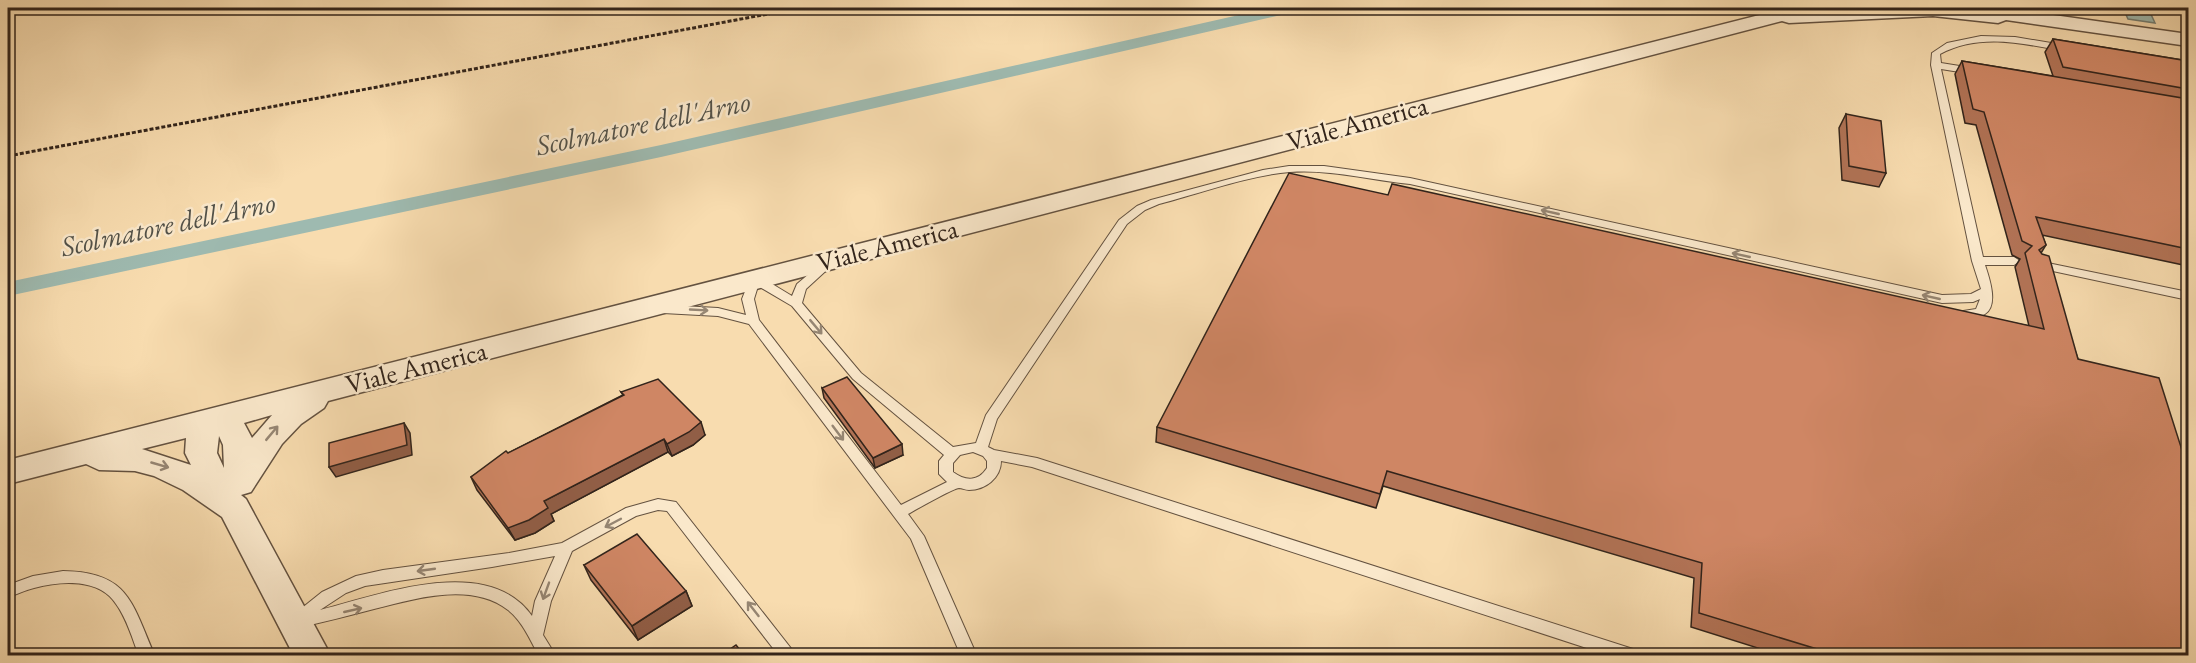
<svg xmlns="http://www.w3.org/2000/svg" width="2196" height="663" font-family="'EB Garamond',serif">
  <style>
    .water { fill: #9ebab0; stroke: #737e74; stroke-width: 1.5 }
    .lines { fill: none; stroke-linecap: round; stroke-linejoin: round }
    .canal { fill: #9ebab0; fill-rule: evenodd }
    .service-casing { stroke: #645240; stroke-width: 2 }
    .tertiary-casing { stroke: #645240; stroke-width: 3 }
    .path { stroke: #32241b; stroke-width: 3; stroke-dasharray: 4 2; stroke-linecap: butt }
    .service { fill: #fae8cb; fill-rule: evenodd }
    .tertiary { fill: #fae8cb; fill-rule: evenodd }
    .wall { fill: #b27356; stroke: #32241b; stroke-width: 1.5 }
    .shaded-wall { fill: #915e46; stroke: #32241b; stroke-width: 1.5 }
    .building { fill: #cf8664; stroke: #32241b; stroke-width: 1.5 }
    .oneway { stroke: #968673 }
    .labels { text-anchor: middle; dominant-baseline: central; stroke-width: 5; stroke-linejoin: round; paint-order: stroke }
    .street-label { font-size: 27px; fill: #32241b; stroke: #fae8cb }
    .water-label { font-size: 28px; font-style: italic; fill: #525148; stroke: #fae8cb }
  </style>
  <rect width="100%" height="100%" fill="#f8dcaf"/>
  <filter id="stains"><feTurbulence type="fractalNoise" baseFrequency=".00333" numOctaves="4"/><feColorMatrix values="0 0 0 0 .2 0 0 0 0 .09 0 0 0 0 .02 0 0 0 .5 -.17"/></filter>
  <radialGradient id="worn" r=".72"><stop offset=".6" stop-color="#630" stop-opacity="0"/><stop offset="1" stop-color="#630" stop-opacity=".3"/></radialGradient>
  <polygon class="water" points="2123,8 2149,10 2155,23 2128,19"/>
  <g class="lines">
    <polygon class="canal" points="1270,8 1298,8 1290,13 661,157 8,296 8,282 661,145"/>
    <g class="service-casing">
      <g id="service">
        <polygon points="2171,8 2188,9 2188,14 2172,10"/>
        <path d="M1981,36L2015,37L2063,45L2067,48L2063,51C2022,43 1979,33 1940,54L1941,63L1972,68L1977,71L1972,74L1941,69L1983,257H2014L2020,261L2014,265H1985C1989,277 1999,305 1985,314C1979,318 1968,318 1961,319L1955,315L1957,312L1976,309L1980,299L1973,302L1942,303L1410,184C1370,180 1330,169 1290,172C1250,175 1198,194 1159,204L1145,210L1127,224L997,419L988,447L994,450L1037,458L1633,649L1639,651L1641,656H1611L1032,467L1001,461C1001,478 985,490 969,490C965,490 962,488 959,488C952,489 917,509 908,514L924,536L977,656H961L911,539L749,324L718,316L663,313L657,309L663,305L718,308L746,315L742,299L751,276H759L792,296L797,284L822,263H830L832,265L830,267L806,289L802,303L861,373L953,447L976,443L986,415L1119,220L1137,206L1151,200L1263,170L1289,166H1324L1410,178L1942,295L1971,294L1981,289L1972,261L1931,65L1932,53L1947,43ZM758,286L792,306L853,379L944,455L939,461V474L947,482L901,505L759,320L754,299ZM973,452L983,456L987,461V468C978,482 965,481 953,472V463L960,455Z"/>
        <polygon points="2038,261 2188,292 2188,300 2034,267 2032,265"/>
        <path d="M658,499L676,502L797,656H779L667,511L658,510L636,516L572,551L551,601L543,635L556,656H539C530,640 523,622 508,610C471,581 414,599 374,609C348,616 323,622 297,628L292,627L289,622L292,616L322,592L356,576L383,570L509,553L562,543L626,508ZM555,556L535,601L532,616C488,553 379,595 320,610L346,593L365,586L492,567Z"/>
        <path d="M63,571C129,572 132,603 155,656H139C132,638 127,619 116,604C99,578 61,581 34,588C25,590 16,595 8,597V585L33,576Z"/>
      </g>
    </g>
    <g class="tertiary-casing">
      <path id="tertiary" d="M1787,8H1819L1818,10L2004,8L2188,34V46L2006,20L1998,23L1933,16L1789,23L1782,21L328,401L324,408L301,424L282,444L251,492L241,495L246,499L331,656H294L222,517L183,490L154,476L135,471L99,470L86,464L8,484V460ZM272,415L252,438L244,423ZM219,436L223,445L224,468L217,453ZM186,438L185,453L191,465L142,449Z"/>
    </g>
    <polyline class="path" points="8,156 800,8"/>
    <use href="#service" class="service"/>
    <use href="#tertiary" class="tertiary"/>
  </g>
  <g class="wall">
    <polygon points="2053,39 2188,61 2188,266 2042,235 2046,245 2041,253 2078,359 2188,656 1783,656 1691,627 1694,578 1383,486 1376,508 1156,442 1157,427 1388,195 2029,326 2015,267 2020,259 2012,255 1976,125 1965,123 1955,74 1962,61 2053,76 2045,52"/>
    <polygon points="1846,114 1886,173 1879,187 1842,180 1839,128"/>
    <polygon points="822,388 903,455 875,468 824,398"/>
    <polygon points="621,392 705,435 693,445 672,456 668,452 551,514 554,521 535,533 515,540 477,490 471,477 508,453 623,395"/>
    <polygon points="584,565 686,591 692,606 638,640 591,580"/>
  </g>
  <g class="shaded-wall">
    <polygon points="701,422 705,435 693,445 672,456 667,444"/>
    <polygon points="404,423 410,433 412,455 336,477 329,467"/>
    <polygon points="664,439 668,452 551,514 554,521 535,533 515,540 508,528 544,501"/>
    <polygon points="902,444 903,455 875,468 873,458"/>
    <polygon points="686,591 692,606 638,640 632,626"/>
  </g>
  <g class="building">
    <polygon points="2053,39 2188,61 2188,89 2063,67"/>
    <polygon points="1962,61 2188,99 2188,249 2036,217 2046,245 2039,250 2042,254 2049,256 2078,359 2159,378 2188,469 2188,656 1840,656 1699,613 1702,563 1387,471 1380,494 1157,427 1289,173 1388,195 1392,184 2044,329 2025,253 2032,246 2022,241 1984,112 1973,109"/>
    <polygon points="1846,114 1881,121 1886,173 1849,166"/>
    <polygon points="847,377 902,444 873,458 822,388"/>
    <polygon points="658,379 701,422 689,432 667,444 664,439 544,501 548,508 529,520 508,528 471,477 506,451 508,453 624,395 621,392"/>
    <polygon points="404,423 407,445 329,467 329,443"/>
    <polygon points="637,534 686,591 632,626 584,565"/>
    <polygon points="736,645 745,656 720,656"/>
  </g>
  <defs><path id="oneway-shaft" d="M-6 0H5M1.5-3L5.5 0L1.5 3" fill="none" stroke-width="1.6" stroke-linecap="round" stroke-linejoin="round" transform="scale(1.5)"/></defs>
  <g class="oneway">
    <use href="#oneway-shaft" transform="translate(1550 212) rotate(-167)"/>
    <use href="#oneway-shaft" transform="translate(1741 255) rotate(-167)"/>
    <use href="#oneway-shaft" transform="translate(1931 297) rotate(-167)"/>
    <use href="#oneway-shaft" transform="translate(699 310) rotate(3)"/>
    <use href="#oneway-shaft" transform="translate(816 327) rotate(50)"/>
    <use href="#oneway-shaft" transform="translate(272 433) rotate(-50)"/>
    <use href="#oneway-shaft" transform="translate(838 433) rotate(53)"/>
    <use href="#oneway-shaft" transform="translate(160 465) rotate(16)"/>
    <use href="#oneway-shaft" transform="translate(613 523) rotate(152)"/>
    <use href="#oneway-shaft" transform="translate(426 570) rotate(172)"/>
    <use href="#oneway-shaft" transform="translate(546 591) rotate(110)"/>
    <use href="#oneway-shaft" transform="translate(753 609) rotate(-128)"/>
    <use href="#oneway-shaft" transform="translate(353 610) rotate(-13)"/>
  </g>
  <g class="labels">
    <g class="street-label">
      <text transform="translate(1357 123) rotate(-15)">Viale America</text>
      <text transform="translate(887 245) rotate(-14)">Viale America</text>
      <text transform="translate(416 367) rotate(-14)">Viale America</text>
    </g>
    <g class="water-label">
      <text transform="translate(643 123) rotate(-12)">Scolmatore dell'Arno</text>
      <text transform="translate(168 224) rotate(-12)">Scolmatore dell'Arno</text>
    </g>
  </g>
  <rect width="2196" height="663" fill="none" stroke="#f8dcaf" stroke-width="30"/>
  <rect x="9" y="9" width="2178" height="645" fill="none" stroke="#32241b" stroke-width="3"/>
  <rect x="15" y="15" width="2166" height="633" fill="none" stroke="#32241b" stroke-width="1.5"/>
  <rect width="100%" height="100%" filter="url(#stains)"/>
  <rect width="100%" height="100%" fill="url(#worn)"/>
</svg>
